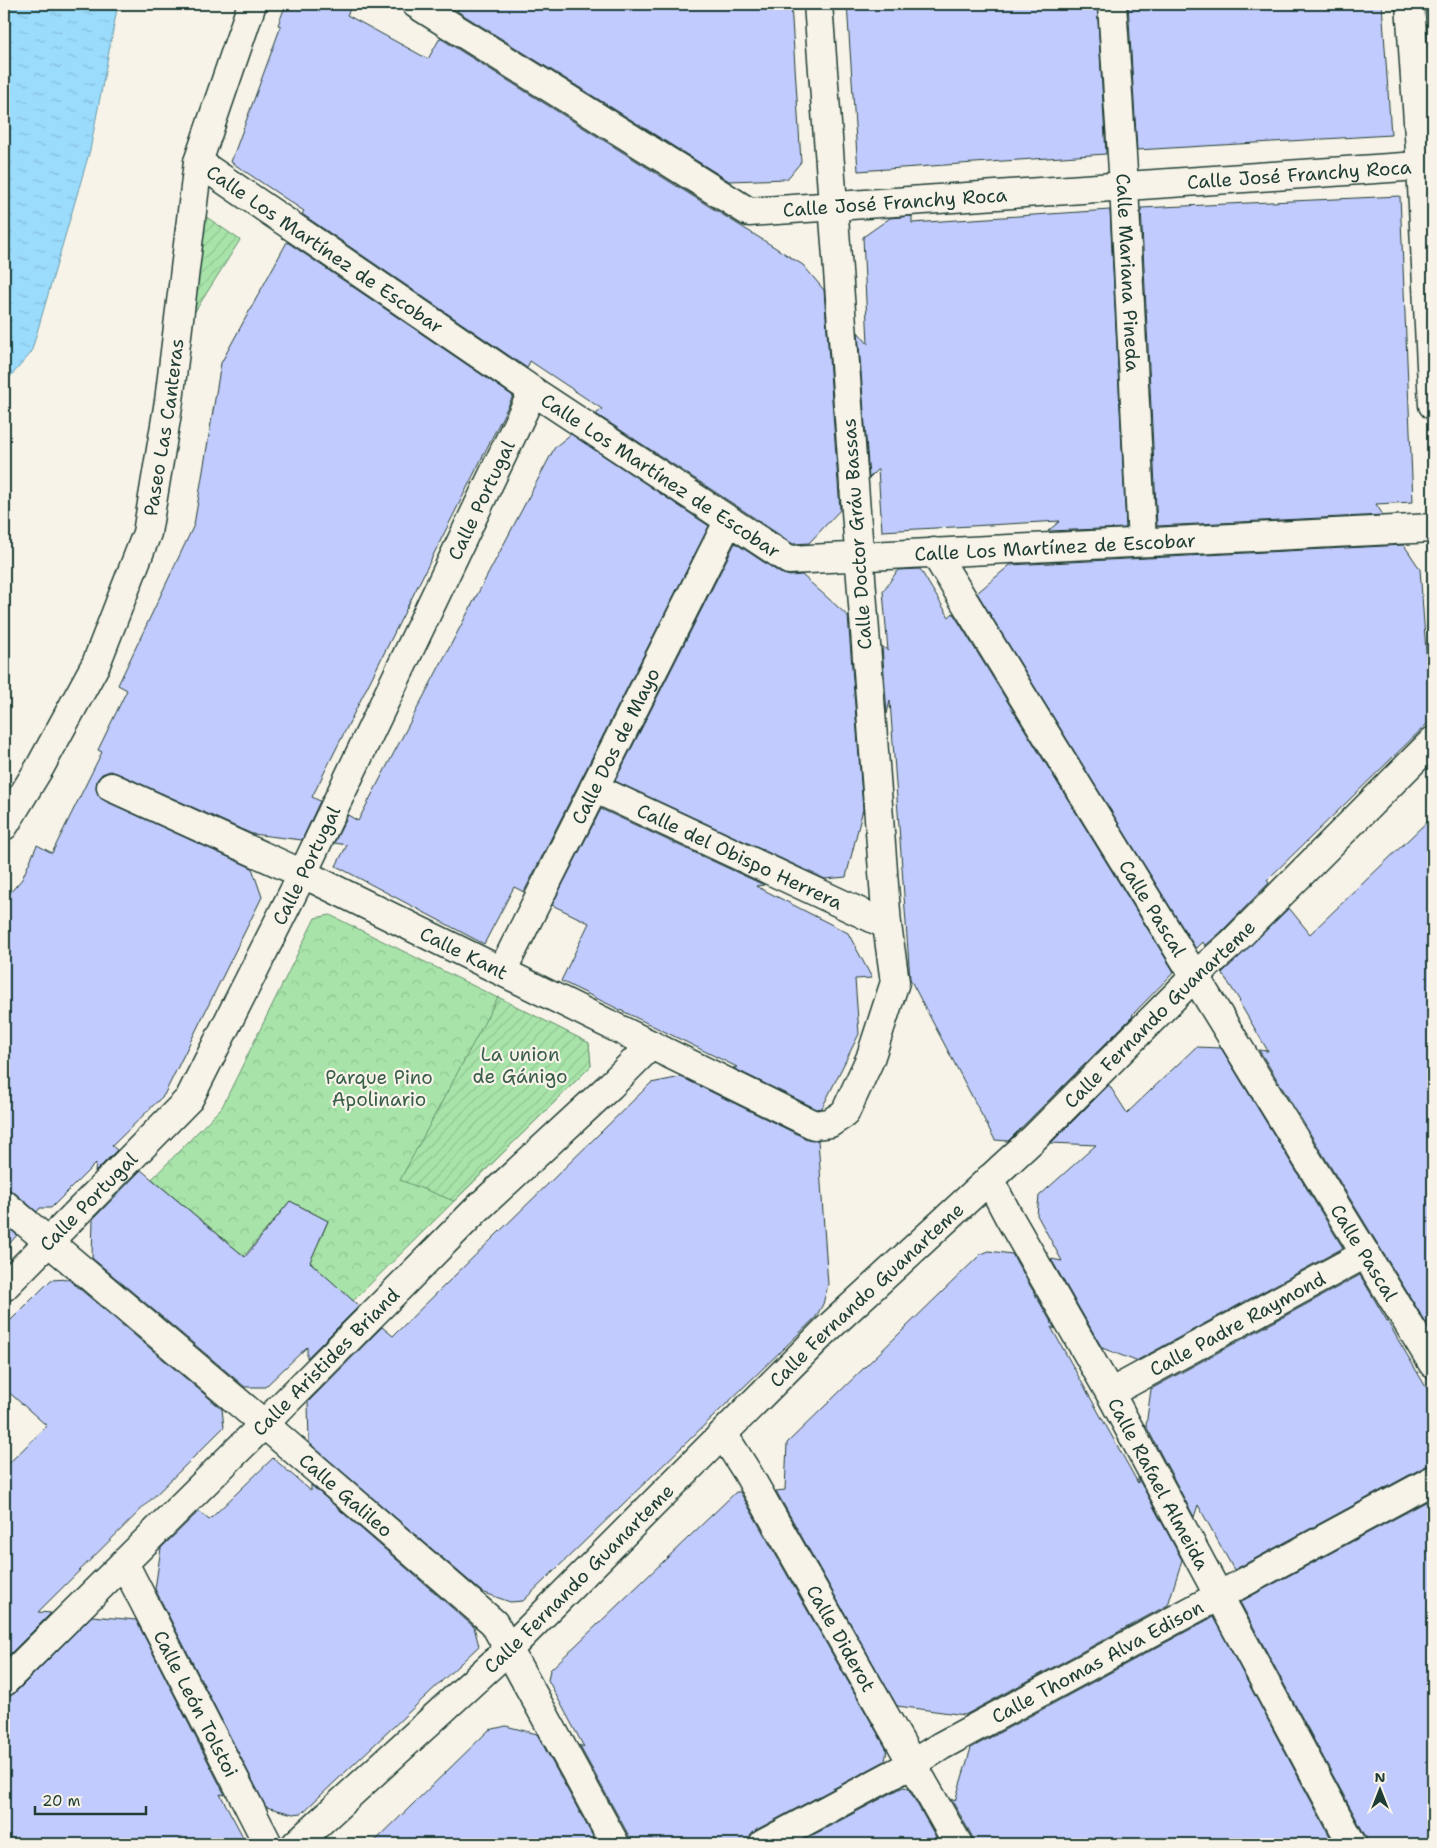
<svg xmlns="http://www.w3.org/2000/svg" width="1437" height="1848" font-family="'Shantell Sans',sans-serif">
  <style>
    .park { fill: url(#park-crowns); stroke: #64906e }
    .garden { fill: url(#garden-furrows); stroke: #64906e }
    .water { fill: url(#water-ripples); stroke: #699cac }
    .building { fill: #c2cbfd; stroke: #1f3d34 }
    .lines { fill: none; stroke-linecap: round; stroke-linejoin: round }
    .minor-casing { stroke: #1f3d34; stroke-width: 31 }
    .minor { stroke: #f7f3e8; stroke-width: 28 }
    .labels { text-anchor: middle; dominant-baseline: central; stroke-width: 4.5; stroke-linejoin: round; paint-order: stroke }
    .street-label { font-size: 19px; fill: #1f3d34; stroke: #f7f3e8 }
    .park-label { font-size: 19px; fill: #3a5e4b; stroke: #f7f3e8 }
  </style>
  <defs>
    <pattern id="park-crowns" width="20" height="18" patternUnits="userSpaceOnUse" patternTransform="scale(1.25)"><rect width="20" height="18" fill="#a8e4a9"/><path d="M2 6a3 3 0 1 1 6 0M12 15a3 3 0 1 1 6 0" fill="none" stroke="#90c492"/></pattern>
    <pattern id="garden-furrows" width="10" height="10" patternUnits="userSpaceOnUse" patternTransform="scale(1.25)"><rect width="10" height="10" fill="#a8e4a9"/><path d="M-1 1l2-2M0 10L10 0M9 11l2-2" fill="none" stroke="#90c492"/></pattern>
    <pattern id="water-ripples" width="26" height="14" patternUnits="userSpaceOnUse" patternTransform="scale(1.25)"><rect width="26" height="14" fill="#9bdbfc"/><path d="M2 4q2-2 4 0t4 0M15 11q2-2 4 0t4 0" fill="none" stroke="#85bdd9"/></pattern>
  </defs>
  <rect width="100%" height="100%" fill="#f7f3e8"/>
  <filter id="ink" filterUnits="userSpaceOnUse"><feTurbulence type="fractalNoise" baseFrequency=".02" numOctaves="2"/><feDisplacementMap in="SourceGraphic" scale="10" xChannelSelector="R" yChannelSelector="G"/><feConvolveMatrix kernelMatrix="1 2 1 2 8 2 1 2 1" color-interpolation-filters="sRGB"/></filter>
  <g filter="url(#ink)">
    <polygon class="park" points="330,915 589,1043 591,1066 353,1301 301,1254 320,1240 328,1221 290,1201 244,1256 152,1179 222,1107 315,918"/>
    <g class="garden">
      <polygon points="205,216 240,240 194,313 193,312"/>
      <polygon points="498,997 589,1043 591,1066 454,1201 400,1180"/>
    </g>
    <polygon class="water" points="4,4 118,4 90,150 31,353 4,384"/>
    <g class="building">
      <polygon points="286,4 353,4 347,15 428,59 440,38 803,265 824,290 840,510 809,543 793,544 738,507 596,414 602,409 530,361 527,368 302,214 304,211 231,162 281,26 278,25"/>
      <polygon points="461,4 791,4 801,162 787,179 729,181 457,11"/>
      <polygon points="847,4 1097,4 1106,154 858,171"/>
      <polygon points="1128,4 1382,4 1391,135 1137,150"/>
      <polygon points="1400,196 1413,502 1376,504 1383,515 1157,526 1141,208"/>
      <polygon points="1110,210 1126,528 1048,531 1060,521 882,531 878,469 869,478 858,332 868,344 863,237 890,218 912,216 912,223"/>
      <polygon points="287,242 513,396 312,797 320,801 302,840 252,834 117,773 110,771 102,774 97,780 96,789 99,796 105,801 252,868 262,897 164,1095 112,1146 117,1150 95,1172 96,1163 51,1208 40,1208 37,1212 14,1192 4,1189 4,900 22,879 37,845 52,853 102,752 98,750 127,690 118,685 194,525 221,363"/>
      <polygon points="571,434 709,526 524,892 514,887 484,944 336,866 347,845 334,843 348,815 358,821 555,447"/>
      <polygon points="735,543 780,573 790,576 802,575 848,616 863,809 846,877 825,879 615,781"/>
      <polygon points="1404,545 1420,569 1431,720 1267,880 1269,883 1220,933 1205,946 1203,942 1196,949 977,593 1010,565"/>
      <polygon points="920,569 949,617 953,613 1174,972 1132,1015 1133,1016 1008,1141 995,1140 910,979 890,701 887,714 882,646 888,651 883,591 898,570"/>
      <polygon points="601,809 764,885 756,886 848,933 872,978 855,979 859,1034 822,1108 817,1109 733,1068 737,1067 561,981 589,923 552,905"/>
      <polygon points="1433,816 1433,1322 1426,1323 1259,1050 1268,1051 1239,1002 1240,1001 1222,973 1289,908 1310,934"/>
      <polygon points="1196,1047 1221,1048 1343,1248 1136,1361 1102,1348 1051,1259 1062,1261 1037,1215 1039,1196 1096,1145 1051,1143 1109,1085 1127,1113"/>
      <polygon points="681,1077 807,1139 818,1140 828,1285 823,1304 816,1317 523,1601 510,1602 482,1592 309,1443 308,1402 382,1327 393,1336 651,1083"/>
      <polygon points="141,1170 245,1257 290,1201 328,1221 310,1262 359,1306 307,1358 307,1347 265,1387 245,1387 92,1258 93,1219"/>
      <polygon points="4,1224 17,1235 4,1250"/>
      <polygon points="989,1251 1012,1254 1055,1329 1051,1327 1138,1483 1138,1478 1182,1560 1168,1605 965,1715 897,1706 776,1491 785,1490 787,1443 981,1254"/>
      <polygon points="1360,1275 1433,1399 1433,1464 1426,1466 1234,1570 1198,1505 1194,1517 1146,1426 1151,1389"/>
      <polygon points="68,1279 222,1409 224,1427 38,1612 51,1613 4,1660 4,1468 47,1426 4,1388 4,1327 51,1280"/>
      <polygon points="273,1458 311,1491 311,1485 474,1627 479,1646 302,1813 293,1814 266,1807 155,1589 161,1548 199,1511 209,1520"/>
      <polygon points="736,1492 740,1492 887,1750 885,1761 756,1830 750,1836 747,1844 631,1844 629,1836 579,1745 584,1747 548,1680 550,1670"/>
      <polygon points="1433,1498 1433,1844 1368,1844 1366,1837 1240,1602"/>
      <polygon points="92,1616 136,1620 225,1795 220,1794 247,1844 4,1844 4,1697 8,1697 15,1693"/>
      <polygon points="1213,1617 1334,1844 974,1844 972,1836 951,1799 955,1801 971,1748"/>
      <polygon points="506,1726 537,1734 597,1844 372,1844 489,1730"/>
      <polygon points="903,1787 908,1788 940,1844 796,1844"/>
    </g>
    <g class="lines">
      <g class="minor-casing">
        <g id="minor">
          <path id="s1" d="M416,4L749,212L1433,165"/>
          <path id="s2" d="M1112,4L1124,186L1142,542"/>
          <polyline points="1410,4 1421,166 1433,405"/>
          <path id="s3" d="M198,162L533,391L789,560L1433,528"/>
          <path id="s4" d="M934,552L1433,1364"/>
          <path id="s5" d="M111,787L316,880L814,1125L830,1123L845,1113L870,1059L895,982L887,925L818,4"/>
          <path id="s6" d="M594,788L887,925"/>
          <path id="s7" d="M4,826L40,767L96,664L147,533L169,401L198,162L252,4"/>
          <path id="s8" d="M502,971L729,520"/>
          <path id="s9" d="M989,1179L1009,1217L1110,1393L1352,1844"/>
          <path id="s10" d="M4,1204L264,1424L494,1623L615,1844"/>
          <path id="s11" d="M4,1287L189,1099L302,875L533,391"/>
          <path id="s12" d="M1110,1393L1365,1254"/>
          <path id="s13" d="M723,1434L747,1472L958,1844"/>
          <path id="s14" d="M124,1563L268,1844"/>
          <path id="s15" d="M4,1682L264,1424L476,1210L610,1086L651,1045"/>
          <path id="s16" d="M296,1844L509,1649L825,1331L1033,1139L1195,976L1231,944L1433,741"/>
          <path id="s17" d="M763,1844L912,1764L941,1746L1433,1480"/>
        </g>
      </g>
      <use href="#minor" class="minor"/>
    </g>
  </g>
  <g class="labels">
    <g class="street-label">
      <text stroke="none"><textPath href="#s1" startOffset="944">Calle José Franchy Roca</textPath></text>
      <text stroke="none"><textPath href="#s1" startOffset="539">Calle José Franchy Roca</textPath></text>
      <text stroke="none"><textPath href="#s3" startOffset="154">Calle Los Martínez de Escobar</textPath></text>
      <text stroke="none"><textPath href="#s2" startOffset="269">Calle Mariana Pineda</textPath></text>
      <text stroke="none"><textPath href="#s7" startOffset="434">Paseo Las Canteras</textPath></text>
      <text stroke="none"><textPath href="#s3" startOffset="559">Calle Los Martínez de Escobar</textPath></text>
      <text stroke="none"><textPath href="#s11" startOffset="930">Calle Portugal</textPath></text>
      <text transform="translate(857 534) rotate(-94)">Calle Doctor Gráu Bassas</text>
      <text stroke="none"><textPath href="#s3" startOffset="979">Calle Los Martínez de Escobar</textPath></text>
      <text stroke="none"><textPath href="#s8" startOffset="252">Calle Dos de Mayo</textPath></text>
      <text stroke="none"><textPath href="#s6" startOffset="161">Calle del Obispo Herrera</textPath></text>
      <text stroke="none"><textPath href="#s11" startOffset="525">Calle Portugal</textPath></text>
      <text stroke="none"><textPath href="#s4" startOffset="418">Calle Pascal</textPath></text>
      <text stroke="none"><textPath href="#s5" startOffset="390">Calle Kant</textPath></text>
      <text stroke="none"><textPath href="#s16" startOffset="1198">Calle Fernando Guanarteme</textPath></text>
      <text stroke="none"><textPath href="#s11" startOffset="120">Calle Portugal</textPath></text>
      <text stroke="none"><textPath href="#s4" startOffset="822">Calle Pascal</textPath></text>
      <text stroke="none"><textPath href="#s16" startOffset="792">Calle Fernando Guanarteme</textPath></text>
      <text stroke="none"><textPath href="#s12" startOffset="145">Calle Padre Raymond</textPath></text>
      <text stroke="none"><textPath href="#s15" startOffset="454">Calle Aristides Briand</textPath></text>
      <text stroke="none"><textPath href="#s9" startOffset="349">Calle Rafael Almeida</textPath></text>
      <text stroke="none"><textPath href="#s10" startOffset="449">Calle Galileo</textPath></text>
      <text stroke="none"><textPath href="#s16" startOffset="388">Calle Fernando Guanarteme</textPath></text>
      <text stroke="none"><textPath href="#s13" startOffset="236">Calle Diderot</textPath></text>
      <text stroke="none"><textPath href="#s17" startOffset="381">Calle Thomas Alva Edison</textPath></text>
      <text stroke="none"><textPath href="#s14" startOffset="158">Calle León Tolstoi</textPath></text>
    </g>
    <g class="park-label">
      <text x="520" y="1054">La union<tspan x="520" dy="22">de Gánigo</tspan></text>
      <text x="379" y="1077">Parque Pino<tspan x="379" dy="22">Apolinario</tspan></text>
    </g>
  </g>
  <rect width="1437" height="1848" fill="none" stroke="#f7f3e8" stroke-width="20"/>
  <rect x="10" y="10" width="1417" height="1828" fill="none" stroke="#1f3d34" stroke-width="2" filter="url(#ink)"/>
  <g transform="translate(1380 1790)" stroke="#f7f3e8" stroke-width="4" paint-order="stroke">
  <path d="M0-4L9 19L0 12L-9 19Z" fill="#1f3d34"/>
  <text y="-8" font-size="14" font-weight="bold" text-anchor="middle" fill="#1f3d34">N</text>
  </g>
  <path d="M35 1806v8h111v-8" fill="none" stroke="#1f3d34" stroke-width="2.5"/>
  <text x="42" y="1806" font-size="15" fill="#1f3d34" stroke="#f7f3e8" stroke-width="4" paint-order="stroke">20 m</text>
</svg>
